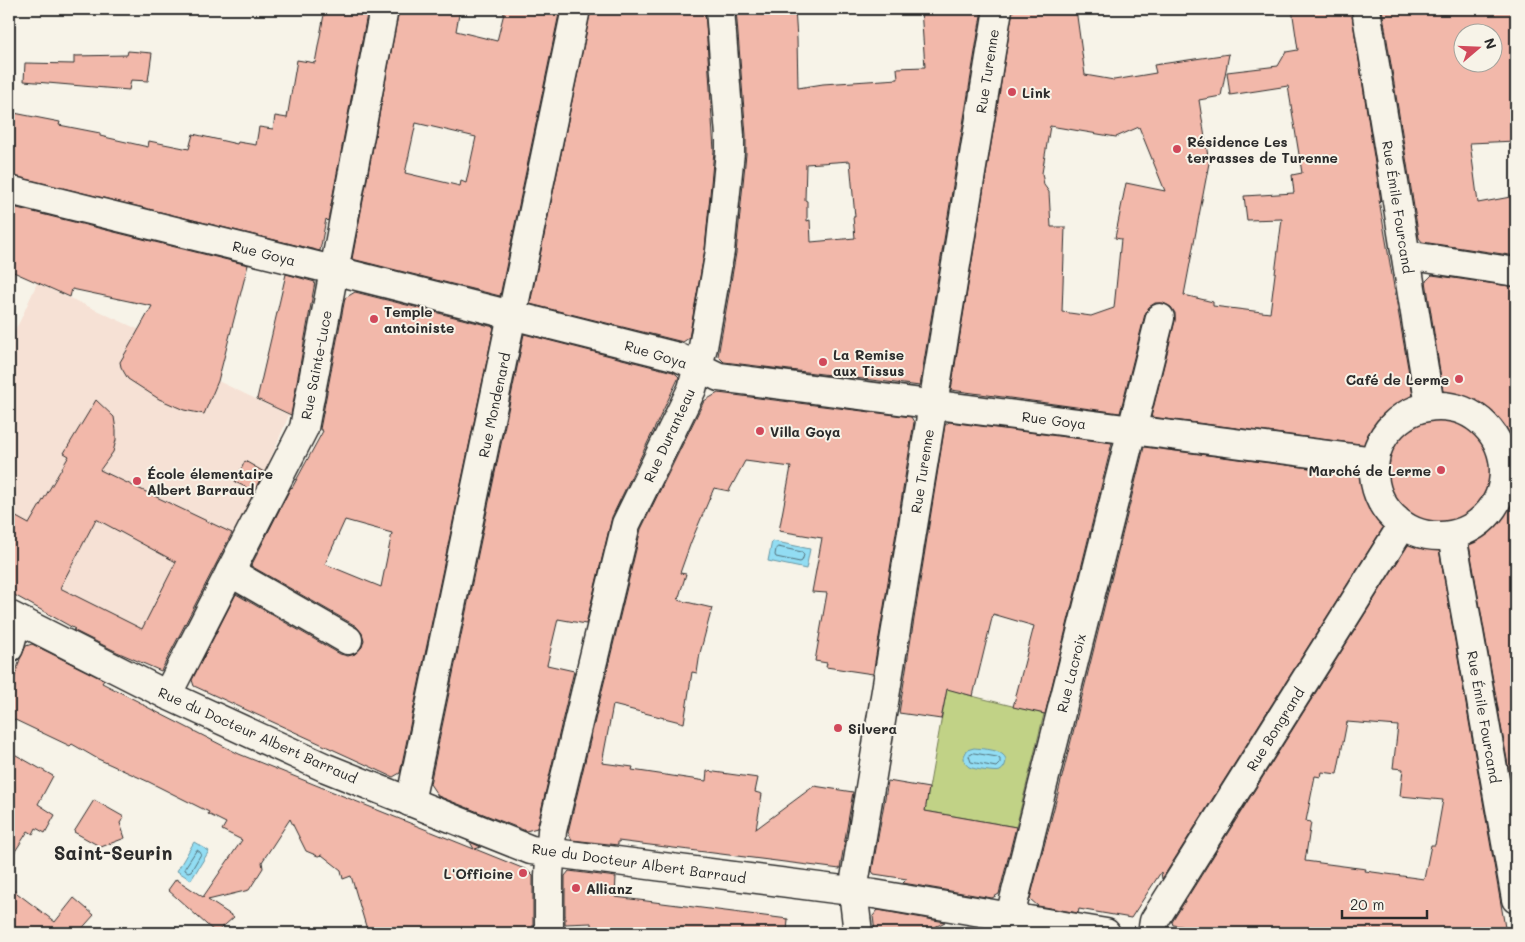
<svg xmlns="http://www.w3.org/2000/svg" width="1525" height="942" font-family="Mali,sans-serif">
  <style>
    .built { fill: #f6e1d5 }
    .green { fill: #c1d286; stroke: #767e58 }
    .water { fill: #92ddf3; stroke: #6996a3 }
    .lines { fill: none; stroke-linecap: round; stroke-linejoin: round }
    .shore { stroke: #54727b; stroke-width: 1 }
    .building { fill: #f2b8aa; stroke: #2b2b2b; fill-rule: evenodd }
    .minor-casing { stroke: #2b2b2b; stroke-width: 31 }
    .minor { stroke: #f7f3e8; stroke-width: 28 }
    .poi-dot { fill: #d1495b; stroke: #f7f3e8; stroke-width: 2 }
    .labels { text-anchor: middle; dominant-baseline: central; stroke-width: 4; stroke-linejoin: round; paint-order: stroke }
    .street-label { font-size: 14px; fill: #2b2b2b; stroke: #f7f3e8 }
    .poi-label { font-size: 14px; font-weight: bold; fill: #2b2b2b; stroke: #f7f3e8; text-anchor: start }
    .district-label { font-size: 19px; font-weight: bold; fill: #2b2b2b; stroke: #f7f3e8 }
  </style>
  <rect width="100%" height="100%" fill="#f7f3e8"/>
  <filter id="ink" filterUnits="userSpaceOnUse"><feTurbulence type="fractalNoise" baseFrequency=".02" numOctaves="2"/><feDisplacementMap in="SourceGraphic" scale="10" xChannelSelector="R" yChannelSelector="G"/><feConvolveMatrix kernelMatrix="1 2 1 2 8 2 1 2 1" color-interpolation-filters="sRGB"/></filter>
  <g filter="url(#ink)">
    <polygon class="built" points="37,283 155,337 195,370 289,415 265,472 162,669 9,592 9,340 20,321"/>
    <polygon class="green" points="947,688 972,696 1044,714 1016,827 925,811"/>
    <g class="water">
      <polygon points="772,541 810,549 806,569 768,561"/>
      <path d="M974,748C983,749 1004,749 1006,760C1006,764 1004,769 1000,771C997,773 973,769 969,767C965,764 964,761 964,756L967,750Z"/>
      <polygon points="194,842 209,851 191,880 177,871"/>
    </g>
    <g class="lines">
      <g class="shore">
        <polygon points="778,547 802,552 804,555 802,561 800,562 776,557 775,555 776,549"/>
        <polygon points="974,753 997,757 1000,759 1000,763 996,767 971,762 969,756"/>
        <polygon points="197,850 200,852 201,854 191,871 188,872 185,870 185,868"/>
      </g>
    </g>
    <g class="building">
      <polygon points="325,9 368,9 328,221 326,219 320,251 9,175 9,112 60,122 59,125 100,133 100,136 148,147 149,141 189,149 193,134 237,144 238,142 256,145 259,127 273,129 275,116 287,118 297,60 315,63"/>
      <path d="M399,9H460L456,31L497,41L505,9H560L500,296L352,259ZM416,123L476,137L466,183L461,181L460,186L405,173Z"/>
      <polygon points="591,9 705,9 714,151 705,249 689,338 683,342 530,304"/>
      <path d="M736,9H795L797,39L798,88L823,84L898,79L897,68L925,67L921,9H982L920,386L724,362L718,356L736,253L746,154V135ZM850,161L855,217H853L855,238L811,242L810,220L807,221V201L805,200L806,164Z"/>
      <path d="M1013,9H1076L1085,75L1114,80L1156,73L1154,65L1229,54L1221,96L1199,100L1209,163L1184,295L1213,302V306L1270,313L1282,219L1247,220L1244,196L1294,193L1292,175L1302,173L1288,86L1230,95L1227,72L1278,66L1286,52L1298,50L1292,9H1351L1381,202L1379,200L1415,408L1418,416L1425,421H1433L1439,418L1444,412L1445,404L1426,281L1432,275L1516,287L1515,805L1467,533L1464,526L1458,522L1450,521L1442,524L1438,530L1437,538L1506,933H1229L1173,925L1172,922L1415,534L1418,527L1416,519L1411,513L1403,510L1395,512L1389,518L1162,879L1161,872L1131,918L1079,909L1078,913L1038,906L1030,899L1058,793L1144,447L1372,476H1380L1386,471L1390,462L1388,455L1384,449L1376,446L1151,417L1175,321V313L1171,307L1163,303H1155L1149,307L1145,314L1120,413L951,390ZM1050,126L1116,137L1139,127L1165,191L1126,183L1115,238L1121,239L1114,308L1091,316L1062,312L1065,227H1051L1049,192L1044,185L1042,173ZM1347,722L1398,726L1393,768L1403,769L1400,796L1443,800L1435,845H1431L1424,879L1365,871L1366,869L1305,861L1311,822L1306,821L1315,776L1321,777L1322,772L1337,774Z"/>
      <path d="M1382,9H1438L1439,14L1516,11V141L1470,143L1478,203L1516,196V256L1422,242L1419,238ZM1462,32H1492V62H1462Z"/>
      <polygon points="128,51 152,53 148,81 131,80 129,90 24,81 25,63 74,64 74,56 127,55"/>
      <polygon points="9,206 248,265 218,381 204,414 184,410 159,399 128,379 121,367 120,362 126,352 152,306 72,289 70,297 9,270"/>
      <polygon points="286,274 315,282 291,415 257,399"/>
      <path d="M355,292L494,327L400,773L393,777L194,686L192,680L236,594L340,654L348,656L355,654L362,647L364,640L362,633L356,626L251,566L291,487L292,488L323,431L320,429L345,298ZM345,520L392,533L381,587L325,564Z"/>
      <polygon points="524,334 673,372 676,374 679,377 612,517 586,624 558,619 547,665 574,671 537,828 526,831 438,796 430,784"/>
      <polygon points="718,393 911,417 914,422 873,674 826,667 827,663 815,661 827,593 812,592 822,538 779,531 791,467 745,461 729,491 714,488 691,542 680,573 686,574 678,600 712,608 700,653 697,673 692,672 684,723 613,705 602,763 633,767 632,770 706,781 707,771 758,778 755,792 762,794 756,829 814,786 853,792 840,869 618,841 618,845 572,840 568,832 641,529 704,401"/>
      <path d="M96,400L114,417L116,430V440L113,452L100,470L232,533L161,671L117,652L73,630L75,629L9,592V513L29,524L69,456L64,453ZM96,519L176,562L142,629L60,588Z"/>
      <polygon points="949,422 1112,443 1045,714 1013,707 1034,626 993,614 973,696 947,689 941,719 899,713 945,425"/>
      <polygon points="245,461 264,472 254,491 235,482"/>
      <polygon points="32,644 104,680 102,683 143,704 143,705 239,754 474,849 470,842 481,847 475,849 527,870 533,876 533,933 368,933 351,876 343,879 341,870 322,855 318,856 306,851 290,819 262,862 263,868 249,890 208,900 234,917 216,933 168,890 176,879 203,897 242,840 222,830 226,823 208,814 209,812 149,782 98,759 72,744 70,746 9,717 9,695 20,659 26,646"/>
      <polygon points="9,751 53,776 38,804 55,815 45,833 36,828 33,834 28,831 9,861"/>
      <polygon points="888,781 929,788 925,811 1016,827 999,894 992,898 903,883 907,879 874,874 872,871"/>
      <polygon points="94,800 124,817 120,823 125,838 101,847 74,832"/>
      <polygon points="569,871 616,877 615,897 788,919 787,933 591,933 591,923 565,924 565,876"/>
      <polygon points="9,887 55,922 74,898 94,915 78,933 9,933"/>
      <polygon points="878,910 945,922 923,933 875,933 873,916"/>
    </g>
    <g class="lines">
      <g class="minor-casing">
        <g id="minor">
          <polyline points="1366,9 1430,406"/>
          <polyline points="9,190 317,266 678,357 719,377 1374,461"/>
          <polyline points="1406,255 1516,272"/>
          <circle cx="1439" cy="471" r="65"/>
          <polyline points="1452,536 1516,899"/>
          <polyline points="230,572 348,640"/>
          <polyline points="9,615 167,695 326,768 531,850 874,894 1106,933"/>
          <polyline points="9,648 17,620"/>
          <polyline points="167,695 304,428 384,9"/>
          <polyline points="410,802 576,9"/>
          <polyline points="1010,916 1160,318"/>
          <polyline points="549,933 549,875 552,831 626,524 692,389 703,347 720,251 730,152 730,136 720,9"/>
          <polyline points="858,933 853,891 998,9"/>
          <polyline points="1152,933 1154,921 1402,526"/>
        </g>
      </g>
      <use href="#minor" class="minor"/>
    </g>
  </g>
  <g class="poi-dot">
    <circle cx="1012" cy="92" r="5"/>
    <circle cx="1177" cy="149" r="5"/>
    <circle cx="374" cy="319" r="5"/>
    <circle cx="823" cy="362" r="5"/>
    <circle cx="1459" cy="379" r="5"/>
    <circle cx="760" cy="431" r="5"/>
    <circle cx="1441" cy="470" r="5"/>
    <circle cx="137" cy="481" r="5"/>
    <circle cx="838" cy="728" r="5"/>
    <circle cx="523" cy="873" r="5"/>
    <circle cx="576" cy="888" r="5"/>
  </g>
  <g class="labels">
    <g class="street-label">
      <text transform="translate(987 71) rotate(-81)">Rue Turenne</text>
      <text transform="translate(1398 207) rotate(81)">Rue Émile Fourcand</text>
      <text transform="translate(264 253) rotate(14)">Rue Goya</text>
      <text transform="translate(656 354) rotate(17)">Rue Goya</text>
      <text transform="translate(316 365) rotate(-79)">Rue Sainte-Luce</text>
      <text transform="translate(494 405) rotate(-78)">Rue Mondenard</text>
      <text transform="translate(1054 420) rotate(7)">Rue Goya</text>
      <text transform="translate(669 435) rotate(-65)">Rue Duranteau</text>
      <text transform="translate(922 471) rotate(-81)">Rue Turenne</text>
      <text transform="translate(1071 673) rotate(-76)">Rue Lacroix</text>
      <text transform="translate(1484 717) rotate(80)">Rue Émile Fourcand</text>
      <text transform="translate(1275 729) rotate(-58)">Rue Bongrand</text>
      <text transform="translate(258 735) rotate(24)">Rue du Docteur Albert Barraud</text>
      <text transform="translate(639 863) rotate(8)">Rue du Docteur Albert Barraud</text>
    </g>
    <g class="poi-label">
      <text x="1022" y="92">Link</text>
      <text x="1187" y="141">Résidence Les<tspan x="1187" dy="16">terrasses de Turenne</tspan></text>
      <text x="384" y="311">Temple<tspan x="384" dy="16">antoiniste</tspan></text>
      <text x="833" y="354">La Remise<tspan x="833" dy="16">aux Tissus</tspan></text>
      <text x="1449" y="379" text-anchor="end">Café de Lerme</text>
      <text x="770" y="431">Villa Goya</text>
      <text x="1431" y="470" text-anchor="end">Marché de Lerme</text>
      <text x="147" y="473">École élementaire<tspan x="147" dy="16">Albert Barraud</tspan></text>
      <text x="848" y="728">Silvera</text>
      <text x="513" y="873" text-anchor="end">L'Officine</text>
      <text x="586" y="888">Allianz</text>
    </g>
    <g class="district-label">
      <text x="113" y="852">Saint-Seurin</text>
    </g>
  </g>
  <rect width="1525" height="942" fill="none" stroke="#f7f3e8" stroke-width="30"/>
  <rect x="15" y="15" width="1495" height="912" fill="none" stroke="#2b2b2b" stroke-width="2" filter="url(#ink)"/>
  <g transform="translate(1478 48) rotate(71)"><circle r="24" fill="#f7f3e8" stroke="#a5a39c"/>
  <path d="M0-4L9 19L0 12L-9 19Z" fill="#d1495b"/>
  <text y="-8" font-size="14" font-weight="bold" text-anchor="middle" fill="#2b2b2b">N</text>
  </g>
  <path d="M1342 910v8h85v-8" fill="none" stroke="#2b2b2b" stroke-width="2.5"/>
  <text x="1350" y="910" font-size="15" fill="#2b2b2b" stroke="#f7f3e8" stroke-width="4" paint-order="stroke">20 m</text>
</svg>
